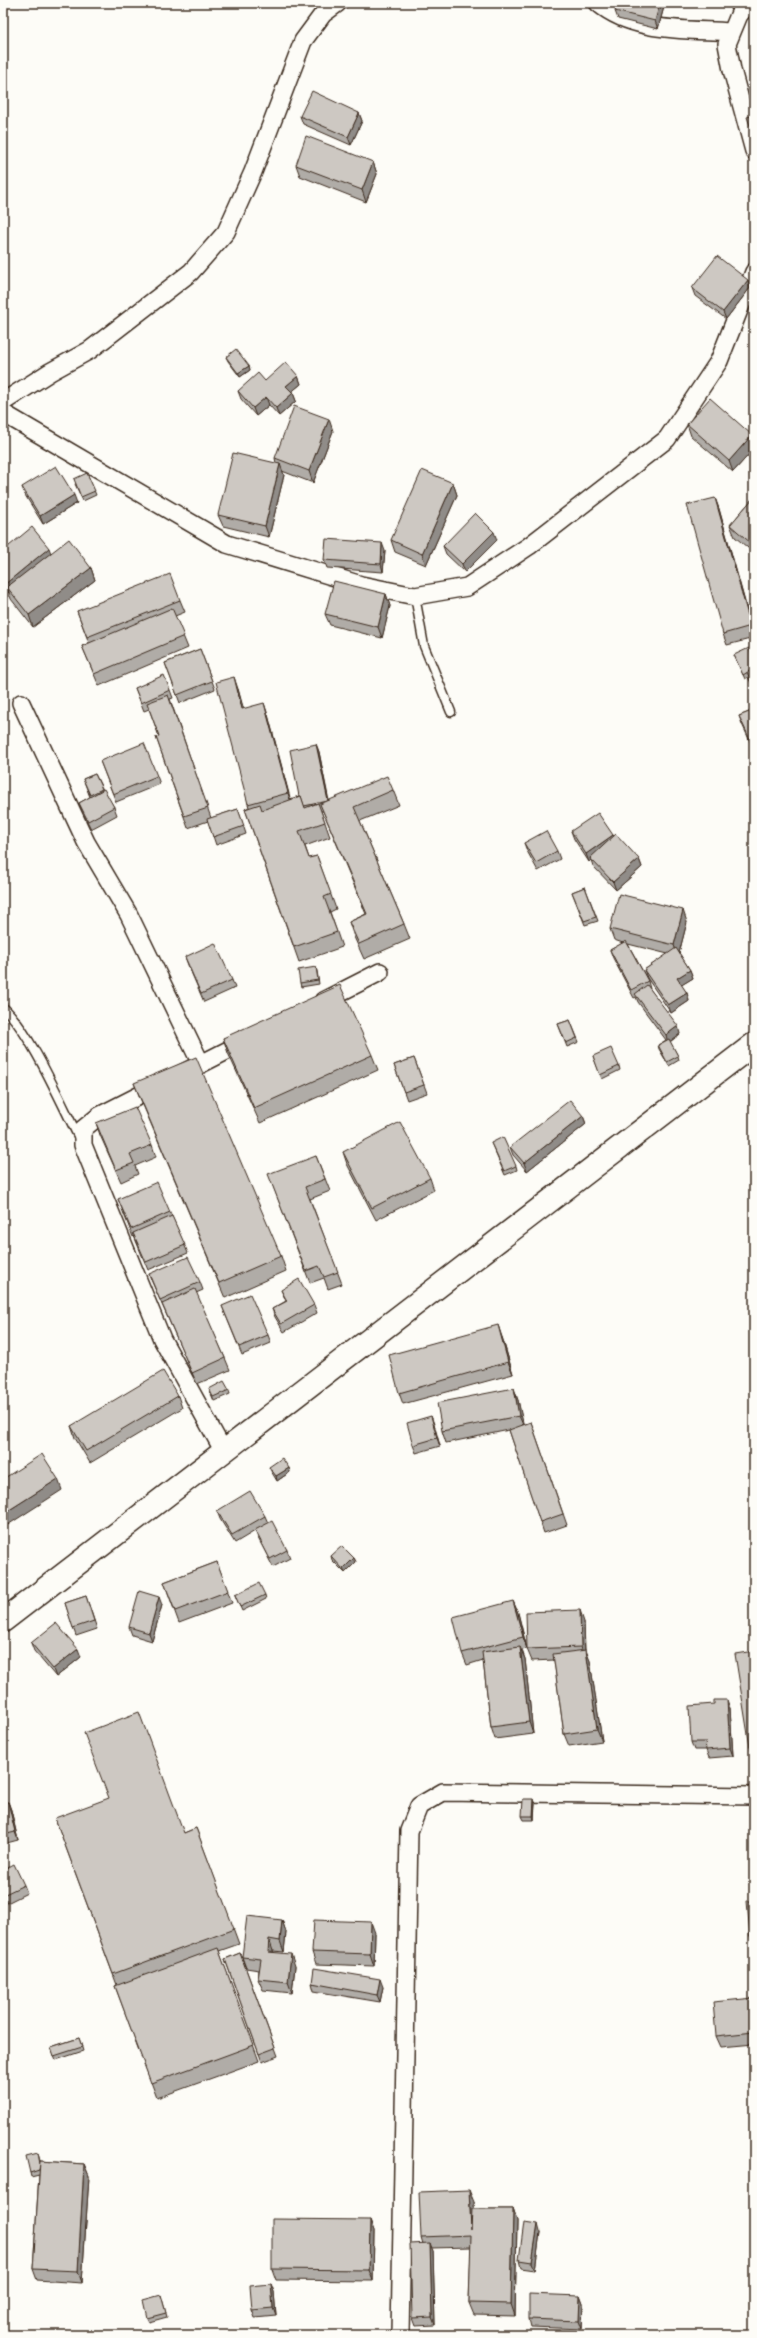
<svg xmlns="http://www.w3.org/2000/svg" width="757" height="2338" font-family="Itim,sans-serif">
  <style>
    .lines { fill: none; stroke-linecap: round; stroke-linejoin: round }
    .lane-casing { stroke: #3b2a1e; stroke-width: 11 }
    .street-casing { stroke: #3b2a1e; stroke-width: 20 }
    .secondary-casing { stroke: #3b2a1e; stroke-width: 25 }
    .lane { stroke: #fdfcf7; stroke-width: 8 }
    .street { stroke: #fdfcf7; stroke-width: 17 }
    .secondary { stroke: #fdfcf7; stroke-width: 22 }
    .wall { fill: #b0aca7; stroke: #3b2a1e }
    .shaded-wall { fill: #908c88; stroke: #3b2a1e }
    .building { fill: #cdc8c2; stroke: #3b2a1e }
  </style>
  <rect width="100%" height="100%" fill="#fdfcf7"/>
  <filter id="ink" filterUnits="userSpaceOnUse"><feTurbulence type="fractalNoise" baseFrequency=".025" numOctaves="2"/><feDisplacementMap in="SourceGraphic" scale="8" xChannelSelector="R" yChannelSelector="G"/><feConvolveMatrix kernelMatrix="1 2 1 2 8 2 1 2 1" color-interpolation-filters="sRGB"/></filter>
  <g filter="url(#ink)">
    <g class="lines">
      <g class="lane-casing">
        <g id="lane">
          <polyline points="415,596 424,646 451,712"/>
          <path d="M3,1007C30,1031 61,1103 79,1138"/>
        </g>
      </g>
      <g class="street-casing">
        <g id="street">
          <path d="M598,3C634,33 686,29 730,32"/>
          <polyline points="749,3 739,15 727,44 732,70 754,151"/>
          <polyline points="3,402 50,372 90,350 191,272 226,232 253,172 303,41 323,14 338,3"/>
          <polyline points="3,413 227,544 361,585 415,596 467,587 529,546 667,439 719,361 754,272"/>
          <polyline points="21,703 86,842 129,915 201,1064"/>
          <polyline points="323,1001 380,972"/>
          <polyline points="224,1452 162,1339 83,1145 83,1129 99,1116 248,1040"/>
          <polyline points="400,2335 409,1831 419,1806 443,1792 754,1796"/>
        </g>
      </g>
      <g class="secondary-casing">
        <polyline id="secondary" points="3,1621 754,1044"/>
      </g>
      <use href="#lane" class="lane"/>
      <use href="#street" class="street"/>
      <use href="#secondary" class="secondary"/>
    </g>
    <g class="wall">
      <polygon points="665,3 658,29 618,19 615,11"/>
      <polygon points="683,3 694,3 693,6"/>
      <polygon points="359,113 362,121 351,145 303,124 300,116"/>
      <polygon points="373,162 377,174 366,202 300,176 296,165"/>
      <polygon points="748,280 750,288 726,319 695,296 692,288"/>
      <polygon points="226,357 249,366 250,370 240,377 228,361"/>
      <polygon points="298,376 301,384 291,392 293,393 296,401 279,416 269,405 256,416 241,399 238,391 265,381"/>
      <polygon points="687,424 752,435 754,441 754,449 733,472 691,436"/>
      <polygon points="333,431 313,483 282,471 284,475 269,537 223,526 218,515 276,463 275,458"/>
      <polygon points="87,473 96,495 83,501 75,484"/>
      <polygon points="453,483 457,495 426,565 395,552 391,540"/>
      <polygon points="22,487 77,503 43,524 25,495"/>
      <polygon points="754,497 754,553 735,537 730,525"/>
      <polygon points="715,498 719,509 754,634 754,638 727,645 723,634"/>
      <polygon points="497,540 465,572 446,554 443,546"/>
      <polygon points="3,551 51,553 91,568 95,580 33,627 11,599 9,592 7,593 3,587"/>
      <polygon points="385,551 383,572 327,568 324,560"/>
      <polygon points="386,594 390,606 382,638 330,625 325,614"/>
      <polygon points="180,600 185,612 175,616 188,648 99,686 82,646 89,643 77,611"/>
      <polygon points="200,649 215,689 180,703 165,663"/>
      <polygon points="734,655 754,660 754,687 750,681 748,677 745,679"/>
      <polygon points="135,688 170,690 173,698 170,699 211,818 238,809 246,834 216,845 208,821 188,828 156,737 159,736 149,709 144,711"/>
      <polygon points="238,689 243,709 268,715 290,799 299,796 316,744 319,752 329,801 393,790 399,805 360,821 404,924 410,939 364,959 354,937 349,922 366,914 323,811 321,811 330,837 305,846 309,858 317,856 336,909 330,912 342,947 299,962 245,809 249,807 248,804"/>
      <polygon points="754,710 754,750 742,724 739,716"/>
      <polygon points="100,761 157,776 160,784 116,802"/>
      <polygon points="95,774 103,790 114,807 117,815 91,829 82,811 79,803 90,797 83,779"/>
      <polygon points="571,831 613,835 614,836 639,859 642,867 616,890 593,866 591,860 589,862 574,839"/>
      <polygon points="524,843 557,851 560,859 538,871 527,851"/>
      <polygon points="585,887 598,921 585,925 572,892"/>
      <polygon points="687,922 679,953 690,970 693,978 681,985 687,993 689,1001 671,1013 647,978 644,970 668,954 628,944 648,981 650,989 680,1034 670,1042 678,1056 679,1060 669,1066 659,1049 658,1045 666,1040 638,1002 636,997 634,998 613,958 610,950 623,943 614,940 610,929"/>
      <polygon points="185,957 232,980 235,988 204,1002 188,965"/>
      <polygon points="316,967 317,971 319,984 301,987 300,983"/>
      <polygon points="570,1020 579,1042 567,1047 558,1024"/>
      <polygon points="223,1038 372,1055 378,1070 260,1123 228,1053"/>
      <polygon points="593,1056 619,1066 620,1070 602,1079"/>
      <polygon points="414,1058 427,1093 407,1100 394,1065"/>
      <polygon points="134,1083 281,1256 286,1271 225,1298 140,1098"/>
      <polygon points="583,1116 586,1124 527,1171 513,1155 510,1147"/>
      <polygon points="96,1123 152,1145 156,1157 135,1166 138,1174 121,1182 100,1135"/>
      <polygon points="491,1143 516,1166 517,1170 505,1175"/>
      <polygon points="343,1152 430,1178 434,1190 376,1220 347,1164"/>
      <polygon points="316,1156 330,1191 310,1199 342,1284 328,1289 324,1278 310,1283 273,1186"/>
      <polygon points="118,1199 170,1212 188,1253 148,1270 134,1236 133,1237"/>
      <polygon points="149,1274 200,1282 203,1290 196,1293 225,1358 230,1370 197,1384 152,1282"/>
      <polygon points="281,1290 314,1305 317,1313 284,1332 275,1317 272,1309 286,1301"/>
      <polygon points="222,1306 268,1335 271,1343 242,1355"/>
      <polygon points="502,1337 513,1374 403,1404 399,1393"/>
      <polygon points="209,1389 229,1390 230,1394 214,1401"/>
      <polygon points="178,1396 182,1408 90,1463 75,1438 71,1426"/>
      <polygon points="518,1400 523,1425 531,1422 567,1525 544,1533 509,1430 446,1443 442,1431"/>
      <polygon points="431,1416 440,1446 416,1453 413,1445"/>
      <polygon points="269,1467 289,1468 290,1472 277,1481 271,1471"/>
      <polygon points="217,1511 265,1516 268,1523 287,1550 290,1558 273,1567 258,1538 255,1531 235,1543 220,1519"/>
      <polygon points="331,1556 354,1558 356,1562 345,1573 332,1560"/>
      <polygon points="217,1562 232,1603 179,1623 164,1582"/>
      <polygon points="235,1595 265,1595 266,1599 242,1611"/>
      <polygon points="86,1596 97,1629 76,1636 65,1603"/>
      <polygon points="513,1601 518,1613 527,1649 522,1650 525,1659 533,1734 495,1739 491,1727 483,1660 467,1665 462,1653"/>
      <polygon points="162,1605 152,1641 132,1635 129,1627"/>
      <polygon points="584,1622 585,1650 590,1661 602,1741 569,1746 564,1734 554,1660 532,1661 527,1649"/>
      <polygon points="31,1643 81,1657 56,1677 34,1651"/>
      <polygon points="754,1651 754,1759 750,1747"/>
      <polygon points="730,1708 733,1756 709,1758 706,1750 694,1750 691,1742"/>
      <polygon points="8,1802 11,1810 18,1840 3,1844 3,1803"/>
      <polygon points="535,1803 534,1820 524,1820 522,1816"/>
      <polygon points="55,1818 184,1833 196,1828 239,1944 219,1951 259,2061 157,2098 115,1986 117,1985"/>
      <polygon points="3,1870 24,1885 27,1893 3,1905"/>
      <polygon points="754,1901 754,1944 753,1944 750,1936"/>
      <polygon points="282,1920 286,1932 284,1952 273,1951 273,1952 295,1966 292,1993 263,1990 258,1979 259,1970 246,1968 242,1957"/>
      <polygon points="375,1933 374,1966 316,1964 312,1952"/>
      <polygon points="240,1953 278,2056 262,2062 225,1959"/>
      <polygon points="312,1983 383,1987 380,2002 314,1991"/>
      <polygon points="754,1998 754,2044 721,2047 716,2036"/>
      <polygon points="79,2038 83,2051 56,2060 51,2047"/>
      <polygon points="38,2153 40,2161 84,2164 89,2176 82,2283 37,2280 33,2269 39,2175 31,2177 30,2173"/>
      <polygon points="474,2202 474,2209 513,2209 517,2221 515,2316 474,2315 469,2303 471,2247 431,2248 433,2251 435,2325 415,2326 412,2318 423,2244 421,2237"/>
      <polygon points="370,2220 374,2231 373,2281 276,2280 272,2269"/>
      <polygon points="540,2232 535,2270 521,2268 519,2260"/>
      <polygon points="271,2284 274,2292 276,2316 255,2318 252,2310"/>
      <polygon points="161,2295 167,2317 149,2322 147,2318"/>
      <polygon points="580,2296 583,2304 582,2329 531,2327 529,2319"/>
    </g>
    <g class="shaded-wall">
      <polygon points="660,3 665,3 658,29 655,21"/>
      <polygon points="359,113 362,121 351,145 348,137"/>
      <polygon points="373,162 377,174 366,202 362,190"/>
      <polygon points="748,280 750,288 726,319 723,312"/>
      <polygon points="249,366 250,370 240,377 238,373"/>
      <polygon points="298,376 301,384 289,394 286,386"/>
      <polygon points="293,393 296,401 279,416 276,408"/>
      <polygon points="266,397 269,405 256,416 253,408"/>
      <polygon points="329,419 333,431 313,483 309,471"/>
      <polygon points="752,435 754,441 754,449 733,472 729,461"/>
      <polygon points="280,464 284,475 269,537 265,526"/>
      <polygon points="453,483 457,495 426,565 422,554"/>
      <polygon points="74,495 77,503 43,524 40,516"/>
      <polygon points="715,498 719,509 754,635 751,626"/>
      <polygon points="494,532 497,540 465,572 462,564"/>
      <polygon points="754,542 754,548 752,544"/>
      <polygon points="382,543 385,551 383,572 381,564"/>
      <polygon points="49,548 52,556 7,587 9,592 7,593 4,585"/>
      <polygon points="91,568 95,580 33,627 29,615"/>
      <polygon points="386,594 390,606 382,638 378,627"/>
      <polygon points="234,677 238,689 247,721 242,709"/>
      <polygon points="264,703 268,715 292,805 288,793"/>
      <polygon points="316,744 319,752 330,809 328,801"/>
      <polygon points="613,835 616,843 590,858 591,860 589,862 586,854"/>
      <polygon points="639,859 642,867 616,890 613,882"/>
      <polygon points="683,910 687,922 678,957 674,945"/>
      <polygon points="690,970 693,978 680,986 677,978"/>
      <polygon points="687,993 689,1001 671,1013 668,1005"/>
      <polygon points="678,1026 680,1034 668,1043 666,1035"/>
      <polygon points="583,1116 586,1124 527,1171 524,1163"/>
      <polygon points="498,1325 502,1337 513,1374 508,1362"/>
      <polygon points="514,1388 518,1400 524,1427 519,1416"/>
      <polygon points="431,1416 434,1424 440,1446 437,1438"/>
      <polygon points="289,1468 290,1472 277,1481 276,1476"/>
      <polygon points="58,1479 62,1490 3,1528 3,1514"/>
      <polygon points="354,1558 356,1562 345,1573 343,1569"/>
      <polygon points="159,1597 162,1605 152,1641 149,1633"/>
      <polygon points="513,1601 518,1613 527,1649 523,1637"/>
      <polygon points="580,1610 584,1622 585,1659 581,1647"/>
      <polygon points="520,1647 525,1659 533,1734 529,1722"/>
      <polygon points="78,1649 81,1657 56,1677 53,1669"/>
      <polygon points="586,1650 590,1661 602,1741 597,1729"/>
      <polygon points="727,1700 730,1708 733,1756 730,1748"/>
      <polygon points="534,1799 535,1803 534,1820 533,1816"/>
      <polygon points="8,1802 11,1810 18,1840 15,1832"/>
      <polygon points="282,1920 286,1932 284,1952 280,1941"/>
      <polygon points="371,1922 375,1933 374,1966 370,1954"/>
      <polygon points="269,1939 273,1951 272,1963 268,1952"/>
      <polygon points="291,1954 295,1966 292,1993 288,1982"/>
      <polygon points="380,1979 383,1987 380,2002 377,1995"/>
      <polygon points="84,2164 89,2176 82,2283 78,2271"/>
      <polygon points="469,2190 474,2202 475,2241 471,2230"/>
      <polygon points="513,2209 517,2221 515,2316 511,2304"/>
      <polygon points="370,2220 374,2231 373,2281 369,2270"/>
      <polygon points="538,2224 540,2232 535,2270 532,2262"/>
      <polygon points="430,2243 433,2251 435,2325 432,2317"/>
      <polygon points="271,2284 274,2292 276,2316 273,2308"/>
      <polygon points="580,2296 583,2304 582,2329 579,2321"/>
    </g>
    <g class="building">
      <polygon points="617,3 660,3 655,21 615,11"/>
      <polygon points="312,91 359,113 348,137 300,116"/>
      <polygon points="754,115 754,137 747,117"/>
      <polygon points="306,136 373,162 362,190 296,165"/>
      <polygon points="717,256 748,280 723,312 692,288"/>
      <polygon points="236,349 249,366 238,373 226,357"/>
      <polygon points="286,362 298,376 286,386 293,393 276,408 266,397 253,408 238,391 258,373 265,381"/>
      <polygon points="710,398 752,435 729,461 687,424"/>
      <polygon points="294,406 329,419 309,471 275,458"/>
      <polygon points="233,453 280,464 265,526 218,515"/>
      <polygon points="56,466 74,495 40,516 22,487"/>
      <polygon points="422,470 453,483 422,554 391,540"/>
      <polygon points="87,473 95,491 81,497 74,479"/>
      <polygon points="754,497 754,542 752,544 730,525"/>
      <polygon points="715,498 751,626 723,634 687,505"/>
      <polygon points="475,513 494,532 462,564 443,546"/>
      <polygon points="32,527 49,548 4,585 3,583 3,551"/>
      <polygon points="69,539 91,568 29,615 7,587"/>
      <polygon points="326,539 382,543 381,564 324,560"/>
      <polygon points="170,574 180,600 87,637 77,611"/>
      <polygon points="334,581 386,594 378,627 325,614"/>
      <polygon points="172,608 184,636 94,674 82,646"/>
      <polygon points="749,648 754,660 754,668 743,675 734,655"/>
      <polygon points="200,649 212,681 177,695 165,663"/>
      <polygon points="754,668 754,684 747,673"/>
      <polygon points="164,675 170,690 141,703 135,688"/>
      <polygon points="234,677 242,709 264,703 288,793 248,804 216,682"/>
      <polygon points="168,695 208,808 184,816 156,737 159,736 147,703"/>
      <polygon points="754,710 754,748 739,716"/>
      <polygon points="144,743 157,776 113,794 100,761"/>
      <polygon points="316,744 328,801 304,806 301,796 299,796 290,750"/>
      <polygon points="95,774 102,789 90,795 83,779"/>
      <polygon points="387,776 393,790 354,807 404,924 359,944 349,922 367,914 320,804"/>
      <polygon points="104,789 114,807 88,821 79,803"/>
      <polygon points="301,796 305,808 318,803 325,822 299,831 309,858 317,856 331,894 324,897 337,932 294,947 245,809 260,804 262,810"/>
      <polygon points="238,809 244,826 213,837 207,819"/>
      <polygon points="598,813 613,835 586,854 571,831"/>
      <polygon points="546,831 557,851 536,863 524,843"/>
      <polygon points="616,834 639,859 613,882 590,858"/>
      <polygon points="585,887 596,917 584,921 572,892"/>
      <polygon points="619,894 683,910 674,945 610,929"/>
      <polygon points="626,941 648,981 631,990 610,950"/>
      <polygon points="215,943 232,980 201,994 185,957"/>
      <polygon points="676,948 690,970 677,978 687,993 668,1005 644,970"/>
      <polygon points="316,967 318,980 300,983 298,970"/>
      <polygon points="340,985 372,1055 254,1108 223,1038"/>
      <polygon points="647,985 678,1026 666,1035 635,994"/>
      <polygon points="570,1020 577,1038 566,1043 558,1024"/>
      <polygon points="669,1039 678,1056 667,1062 658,1045"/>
      <polygon points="611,1048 619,1066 600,1075 593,1056"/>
      <polygon points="196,1057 281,1256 219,1283 134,1083"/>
      <polygon points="414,1058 424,1085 404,1092 394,1065"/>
      <polygon points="570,1100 583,1116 524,1163 510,1147"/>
      <polygon points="135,1107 152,1145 130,1154 134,1163 116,1170 96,1123"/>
      <polygon points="400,1122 430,1178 372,1208 343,1152"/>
      <polygon points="503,1137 516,1166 504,1171 491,1143"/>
      <polygon points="316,1156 325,1179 305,1187 338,1272 324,1277 319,1266 306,1271 268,1174"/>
      <polygon points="157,1182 170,1212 131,1229 118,1199"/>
      <polygon points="172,1216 185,1245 146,1262 133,1233"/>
      <polygon points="188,1257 200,1282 160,1300 149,1274"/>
      <polygon points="299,1279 314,1305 281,1324 272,1309 287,1301 281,1290"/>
      <polygon points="195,1289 225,1358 192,1373 162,1304"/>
      <polygon points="250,1294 268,1335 239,1347 222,1306"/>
      <polygon points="498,1325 508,1362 399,1393 389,1355"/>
      <polygon points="163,1371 178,1396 86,1451 71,1426"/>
      <polygon points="224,1381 229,1390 213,1397 209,1389"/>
      <polygon points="514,1388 519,1416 442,1431 437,1403"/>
      <polygon points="431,1416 437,1438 413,1445 407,1423"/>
      <polygon points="531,1422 563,1514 540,1522 509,1430"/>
      <polygon points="42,1454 58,1479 3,1514 3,1479"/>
      <polygon points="282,1458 289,1468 276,1476 269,1467"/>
      <polygon points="250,1491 265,1516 232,1535 217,1511"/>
      <polygon points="272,1521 287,1550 270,1559 255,1530"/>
      <polygon points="342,1546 354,1558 343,1569 331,1556"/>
      <polygon points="217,1562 228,1591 175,1611 164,1582"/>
      <polygon points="259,1583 265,1595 240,1607 235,1595"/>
      <polygon points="139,1591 159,1597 149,1633 129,1627"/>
      <polygon points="86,1596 94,1621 73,1628 65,1603"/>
      <polygon points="513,1601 523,1637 462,1653 453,1617"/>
      <polygon points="580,1610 581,1647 527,1649 526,1612"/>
      <polygon points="56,1623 78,1649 53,1669 31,1643"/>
      <polygon points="520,1647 529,1722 491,1727 482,1652"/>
      <polygon points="586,1650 597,1729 564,1734 553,1654"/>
      <polygon points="754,1651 754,1747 750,1747 735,1654"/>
      <polygon points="714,1700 727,1700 730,1748 706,1750 705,1742 691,1742 689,1706 714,1704"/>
      <polygon points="139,1712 184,1833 196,1828 234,1929 113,1974 55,1818 109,1798 84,1733"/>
      <polygon points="523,1799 534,1799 533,1816 522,1816"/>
      <polygon points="8,1802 15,1832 3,1835 3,1803"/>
      <polygon points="14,1864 24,1885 3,1895 3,1870"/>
      <polygon points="747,1901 754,1901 754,1936 750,1936"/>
      <polygon points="247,1916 282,1920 280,1941 269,1939 268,1952 291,1954 288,1982 258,1979 261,1959 242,1957"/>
      <polygon points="314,1920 371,1922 370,1954 312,1952"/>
      <polygon points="218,1948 254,2045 151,2083 115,1986"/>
      <polygon points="240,1953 275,2048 259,2054 225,1959"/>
      <polygon points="314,1968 380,1979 377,1995 312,1983"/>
      <polygon points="754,1998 754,2032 716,2036 713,2002"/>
      <polygon points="79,2038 82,2047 54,2056 51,2047"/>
      <polygon points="38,2153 40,2164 39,2170 30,2173 26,2156"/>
      <polygon points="40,2161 84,2164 78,2271 33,2269"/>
      <polygon points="469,2190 471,2230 472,2209 513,2209 511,2304 469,2303 471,2235 421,2237 419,2192"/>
      <polygon points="272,2219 370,2220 369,2270 272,2269"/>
      <polygon points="524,2222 538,2224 532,2262 519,2260"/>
      <polygon points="430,2243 432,2317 412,2318 410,2244"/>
      <polygon points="271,2284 273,2308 252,2310 250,2286"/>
      <polygon points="529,2294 580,2296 579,2321 529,2319"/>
      <polygon points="161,2295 166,2313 147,2318 143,2300"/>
    </g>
  </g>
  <rect width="757" height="2338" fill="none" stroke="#fdfcf7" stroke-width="16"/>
  <rect x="8" y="8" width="741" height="2322" fill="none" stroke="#3b2a1e" stroke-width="1.5" filter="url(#ink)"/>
</svg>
